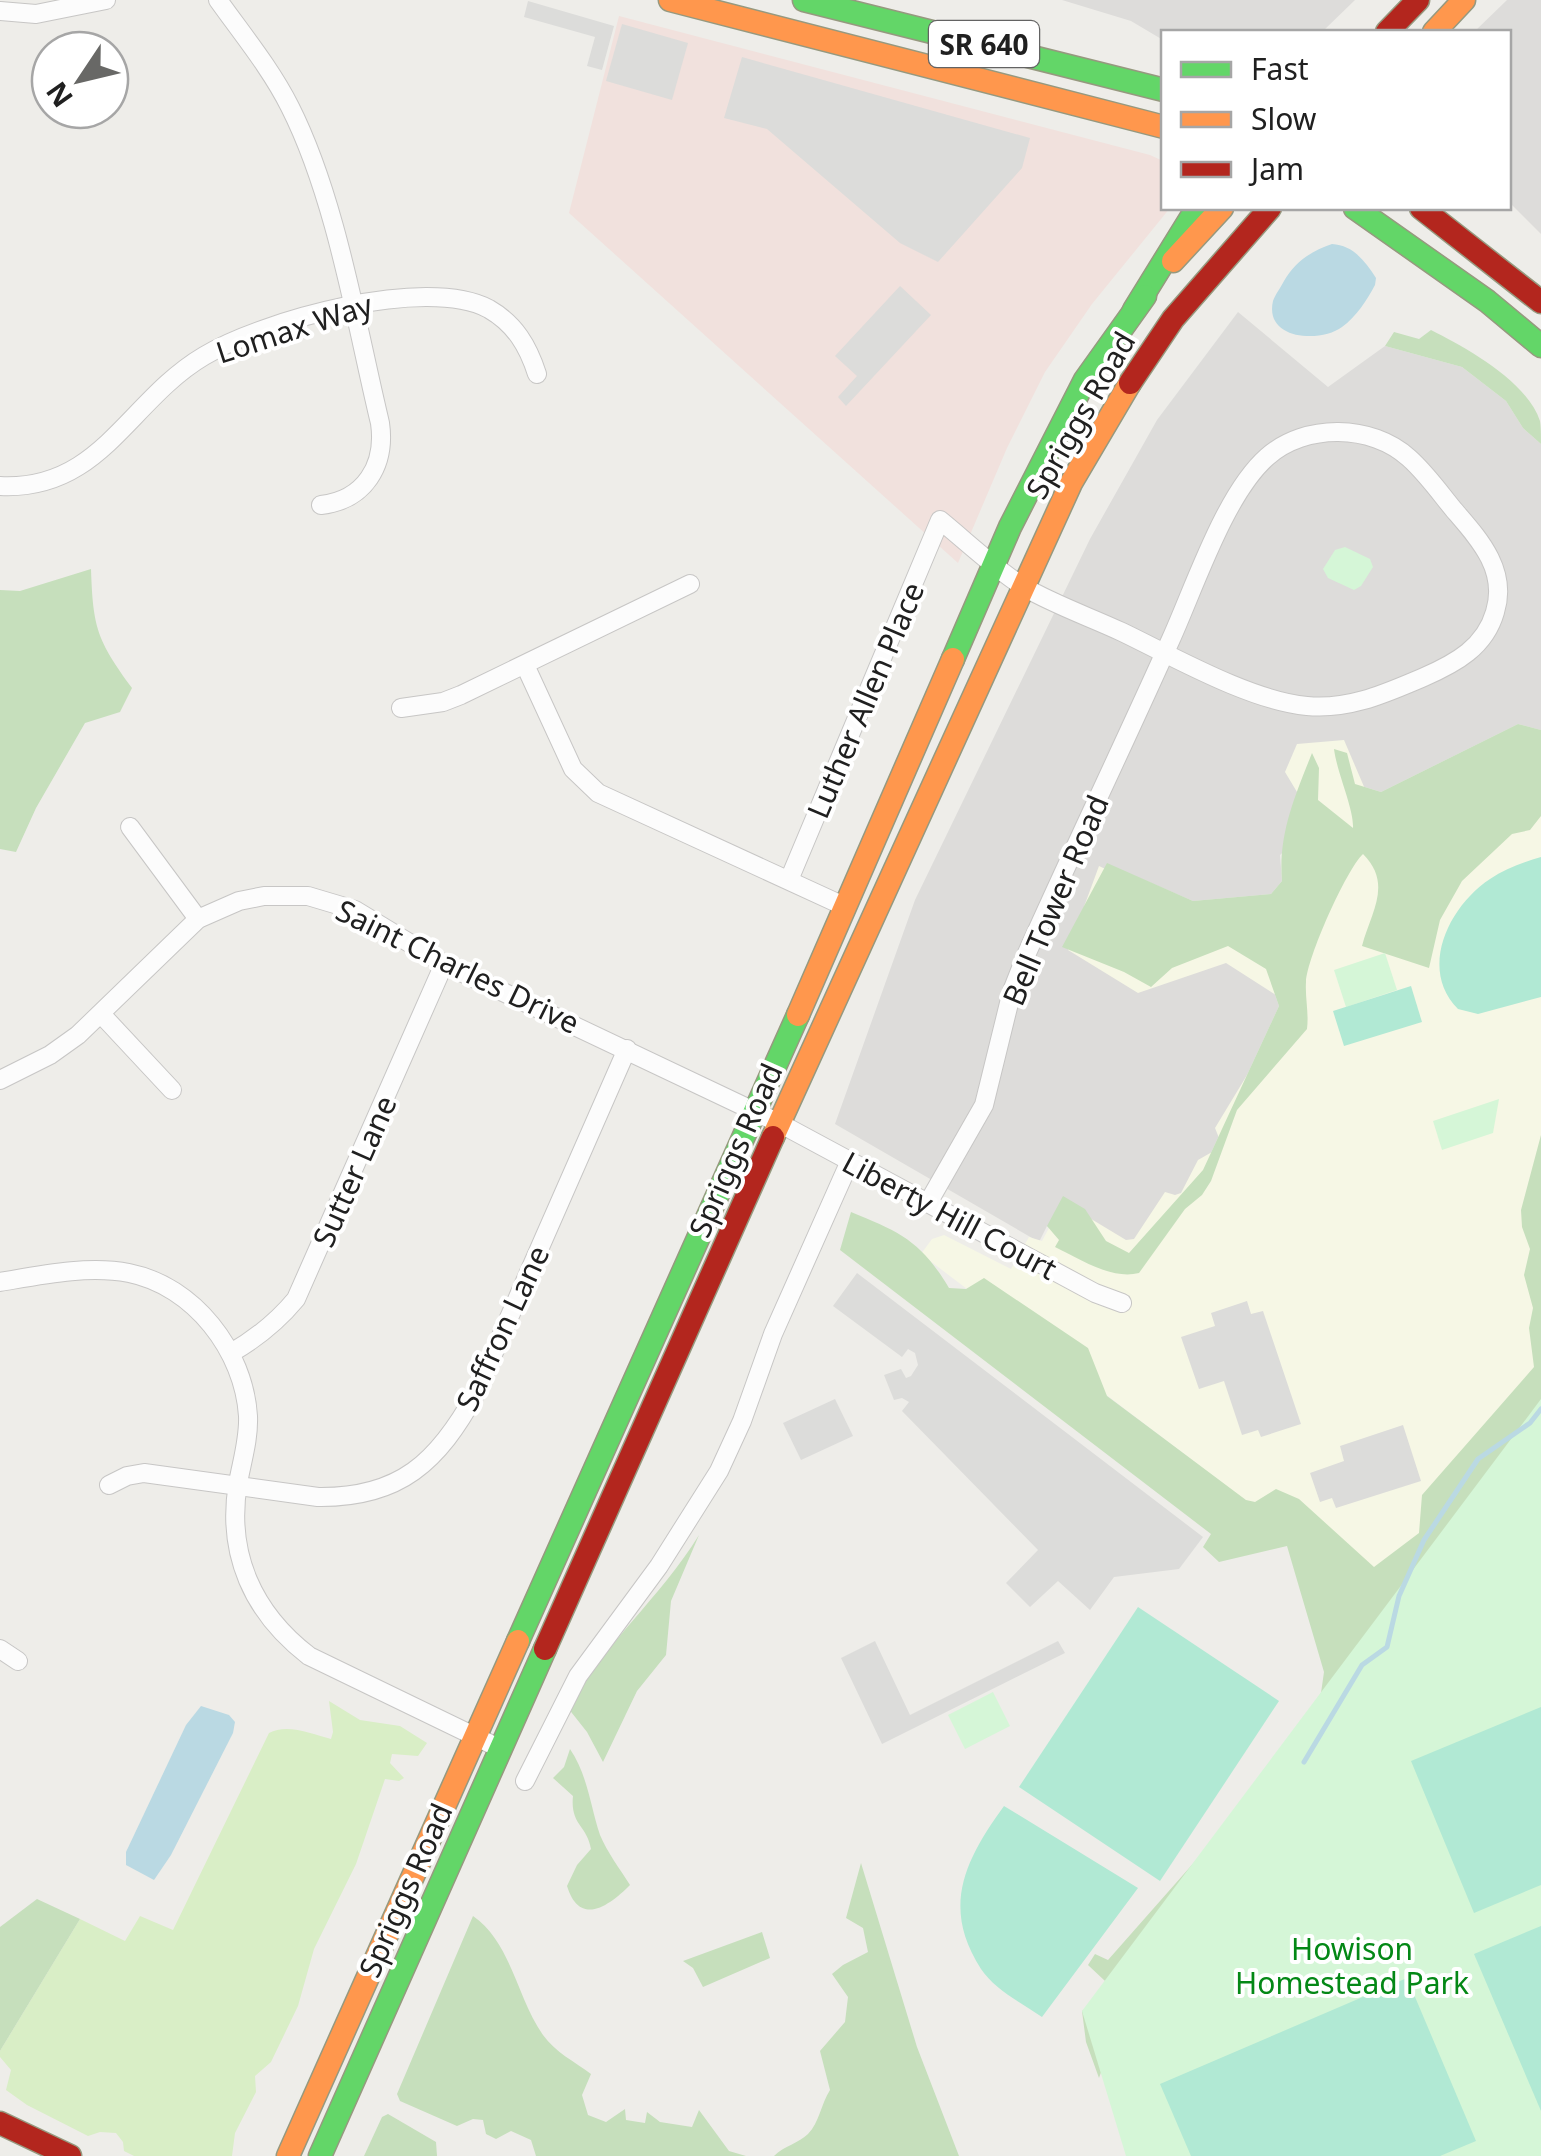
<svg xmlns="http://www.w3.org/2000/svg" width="1541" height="2156" font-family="'Noto Sans',sans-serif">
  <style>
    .residential { fill: #dddcda }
    .commercial { fill: #f1e1dd }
    .education { fill: #f6f7e5 }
    .religious { fill: #dcdcda }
    .grass { fill: #d9eec6 }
    .forest { fill: #c6dfbc }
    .park { fill: #d5f6d7 }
    .pitch { fill: #b1e9d4 }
    .water { fill: #bad9e3 }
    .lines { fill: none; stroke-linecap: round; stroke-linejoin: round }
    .stream { stroke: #bad9e3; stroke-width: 5 }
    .street-casing { stroke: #c7c6c5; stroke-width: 20 }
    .fast-casing { stroke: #96997f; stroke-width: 25 }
    .slow-casing { stroke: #96997f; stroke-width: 25 }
    .jam-casing { stroke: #96997f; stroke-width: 25 }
    .street { stroke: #fcfcfc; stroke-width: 18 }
    .fast { stroke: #63d668; stroke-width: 22 }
    .slow { stroke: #ff974d; stroke-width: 22 }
    .jam { stroke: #b3261e; stroke-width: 22 }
    .labels { text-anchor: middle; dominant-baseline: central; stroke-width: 8; stroke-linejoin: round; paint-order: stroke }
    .shield { fill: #fff; stroke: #636363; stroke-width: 2.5 }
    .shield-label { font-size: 28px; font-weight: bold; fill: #202020 }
    .street-label { font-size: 30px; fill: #202020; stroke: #fff }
    .park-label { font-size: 30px; fill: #048816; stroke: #fff }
  </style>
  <rect width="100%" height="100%" fill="#eeede9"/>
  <g class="residential">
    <polygon points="1062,0 1355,0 1322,32 1164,32 1163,40 1131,21"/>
    <polygon points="1507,0 1541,0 1541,234 1509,202 1508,32 1474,32"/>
    <polygon points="1238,312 1328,387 1385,346 1462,367 1506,401 1523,428 1541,444 1541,730 1518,724 1381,792 1355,784 1280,855 1282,881 1271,894 1193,901 1107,864 1266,969 1279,1006 1203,1170 1129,1253 1047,1226 1039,1242 835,1124 915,900 1090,539 1157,420"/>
  </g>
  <polygon class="commercial" points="619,16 1150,155 1163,161 1164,208 1170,208 1092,304 1045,372 1007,448 958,563 569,213"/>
  <polygon class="education" points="1541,738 1541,1399 1384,1606 921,1254 932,1239 944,1235 1011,1269 1029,1237 1042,1241 1063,1202 1126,1240 1134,1239 1165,1192 1175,1195 1181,1193 1198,1160 1212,1152 1219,1138 1215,1128 1290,1004 1226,963 1138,993 1068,950 1099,866 1195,911 1284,898 1318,827 1285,772 1297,744 1344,740 1368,796 1387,805"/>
  <g class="religious">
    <polygon points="528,1 614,26 602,70 587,66 595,37 524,17"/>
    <polygon points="622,24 688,43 672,100 606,81"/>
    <polygon points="742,57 1030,138 1022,168 938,262 900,243 767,129 724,118"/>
    <polygon points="900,286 931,315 846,406 838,397 857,376 835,356"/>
    <polygon points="857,1273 1203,1537 1179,1569 1114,1577 1090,1610 1058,1581 1030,1607 1006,1583 1038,1550 902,1411 909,1402 902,1398 894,1400 884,1375 901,1369 906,1378 911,1376 918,1365 915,1353 908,1349 902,1357 833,1306"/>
    <polygon points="1247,1301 1251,1314 1263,1311 1301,1424 1261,1437 1258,1430 1242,1435 1224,1381 1199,1389 1181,1337 1215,1326 1211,1313"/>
    <polygon points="835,1399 853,1436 801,1460 783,1423"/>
    <polygon points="1403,1425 1421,1481 1336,1508 1332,1498 1320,1502 1310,1473 1344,1461 1340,1446"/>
    <polygon points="875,1641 910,1715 1058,1641 1065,1653 882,1744 841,1658"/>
  </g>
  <path class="grass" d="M329,1701L360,1720L400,1726L427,1743L418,1756L392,1754L390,1763L404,1778L399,1781L385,1779L356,1864L314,1949L298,2006L271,2062L255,2076L256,2092L235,2133L232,2156H134L124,2151L123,2142L116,2133L100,2132L88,2136L27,2105L6,2090L11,2070L0,2057V2051L80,1919L125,1941L140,1916L173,1930L269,1733C287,1723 312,1734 331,1739L333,1732Z"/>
  <g class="forest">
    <path d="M1431,330C1465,347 1527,381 1540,421C1541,427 1541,437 1541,444L1523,428L1506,401L1462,367L1385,346L1394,332L1419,339Z"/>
    <path d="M91,569C93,628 97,640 132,688L120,712L85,723L36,808L16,852L0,849V590L20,591Z"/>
    <path d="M1518,724L1541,730V816L1530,830L1512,834L1462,881L1440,920L1429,968L1362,946C1371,912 1393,884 1363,854C1346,870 1307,958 1306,982C1305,998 1309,1013 1307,1029L1237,1110L1211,1181L1202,1195L1185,1209L1139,1273C1111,1280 1080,1259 1055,1247L1059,1240L1047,1226L1063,1196L1085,1209L1106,1241L1129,1253L1203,1170L1279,1006L1266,969L1228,946L1172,968L1151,987L1124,972L1062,947L1107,863L1193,901L1271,894L1282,881C1278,834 1295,796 1312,753L1319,768L1318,800L1353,828C1354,809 1337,773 1334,749L1347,753L1355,784L1381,792Z"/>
    <path d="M1541,1135V1468L1111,2044L1099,2078L1086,2042L1082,2011L1103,1997L1105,1981L1088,1965L1095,1954L1108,1960L1235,1816L1321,1693L1324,1672L1287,1546L1219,1562L1203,1547L1211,1534L840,1250L851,1212C900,1232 921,1241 949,1288L966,1289L984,1278L1088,1348L1107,1396L1246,1500L1255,1502L1276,1489L1299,1499L1374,1567L1419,1533L1422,1495L1534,1367L1529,1328L1533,1308L1524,1275L1530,1249L1522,1227L1521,1210Z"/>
    <path d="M699,1535L671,1601L666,1655L637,1691L603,1762L587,1732L568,1708C604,1644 661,1597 699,1535Z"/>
    <path d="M570,1749C588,1776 590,1805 600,1835C607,1852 620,1869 630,1885C610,1905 580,1928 567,1886L577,1865L591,1849C587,1825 570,1825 573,1796L553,1778L564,1767Z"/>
    <path d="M861,1863L917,2047L959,2156H774C784,2146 799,2143 808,2134C819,2123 821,2104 830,2090L820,2051L845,2022L848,1997L832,1974L843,1965L868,1952L863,1928L846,1918Z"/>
    <polygon points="37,1899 80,1919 0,2051 0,1927"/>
    <path d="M473,1916C511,1942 517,1998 543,2035C555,2052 575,2062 591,2074L582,2095L588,2115L606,2122L625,2109L626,2120L645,2123L647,2112L660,2122L692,2127L699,2110L729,2151L746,2156H536L531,2140L511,2131L496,2139L486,2134L483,2120L473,2119L457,2126L400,2101L397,2094Z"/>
    <polygon points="762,1932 770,1958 703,1987 693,1968 683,1961"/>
    <polygon points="388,2114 436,2142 437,2156 364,2156 382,2117"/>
  </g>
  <g class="park">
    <polygon points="1345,547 1370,559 1373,567 1361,586 1354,590 1328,578 1323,569 1335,550"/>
    <polygon points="1385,953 1397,990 1346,1007 1334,970"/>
    <polygon points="1499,1099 1493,1133 1442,1150 1433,1121"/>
    <polygon points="1541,1399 1541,2156 1126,2156 1082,2011"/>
    <polygon points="993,1692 1010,1726 965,1749 948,1715"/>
  </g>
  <g class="pitch">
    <path d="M1541,857V997L1478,1014L1458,1009C1418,969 1449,906 1490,879C1505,869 1524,862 1541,857Z"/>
    <polygon points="1411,986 1422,1022 1344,1046 1333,1011"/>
    <polygon points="1138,1607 1279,1701 1160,1881 1019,1787"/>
    <polygon points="1541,1707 1541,1885 1474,1913 1411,1761"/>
    <path d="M1004,1806L1138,1888L1042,2017C1022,2003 995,1990 981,1969C941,1907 965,1860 1004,1806Z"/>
    <polygon points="1541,1926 1541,2111 1474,1954"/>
    <polygon points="1407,1978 1476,2141 1440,2156 1191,2156 1160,2084"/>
  </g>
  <g class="water">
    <path d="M1332,244C1353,245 1365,261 1376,278L1375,285C1367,300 1356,317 1342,327C1321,343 1264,340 1273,301C1275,295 1281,287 1284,281C1295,262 1311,251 1332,244Z"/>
    <polygon points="201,1706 229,1715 235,1722 233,1733 171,1855 154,1880 126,1865 126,1852 186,1725"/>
  </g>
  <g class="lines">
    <polyline class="stream" points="1304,1762 1362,1665 1387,1647 1399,1596 1424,1540 1478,1459 1530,1423 1541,1409"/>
    <g class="street-casing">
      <g id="street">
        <path d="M218,0C243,35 271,69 290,107C336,198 356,323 380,423C386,465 365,500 321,505"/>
        <polyline points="0,11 36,14 106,0"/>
        <path d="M0,486C101,491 128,401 204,356C262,321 426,275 489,309C515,324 528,346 537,374"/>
        <polyline points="525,665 573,769 598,793 846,907"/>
        <polyline points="401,708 443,702 461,695 690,584"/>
        <polyline points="130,827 198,919"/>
        <path d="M789,880L940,520C967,542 995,569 1024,587C1055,605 1090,617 1122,632C1174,657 1251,701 1307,706C1350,710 1386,693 1424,677C1456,663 1485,647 1495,612C1508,570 1479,539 1454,510C1440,493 1426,473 1409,458C1372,424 1305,423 1267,457C1225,494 1195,586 1171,639C1124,744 1074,848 1027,953L1012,991L984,1105L928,1203"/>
        <polyline points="102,1015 172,1090"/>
        <polyline points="0,1080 50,1055 78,1035 198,919 239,901 264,896 308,896 355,910 444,964 779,1123 1095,1293 1122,1303"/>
        <path d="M0,1282C41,1275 88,1265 129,1273C194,1286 244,1351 248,1416C249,1439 242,1461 238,1483C226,1554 253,1613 309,1656L501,1749"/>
        <path d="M231,1353C257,1338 277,1322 296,1299L444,964"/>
        <path d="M109,1485L127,1476L144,1473L318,1497C400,1498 438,1462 476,1393L627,1049"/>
        <polyline points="0,1649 18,1661"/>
        <polyline points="525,1781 578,1676 659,1566 719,1471 742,1421 773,1334 850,1161"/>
      </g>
    </g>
    <g class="fast-casing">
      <g id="fast">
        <polyline points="804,0 1164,90"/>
        <polyline points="1355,208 1487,301 1541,346"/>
        <polyline points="1134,310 1197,208"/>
        <polyline points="953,659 1010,527 1085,380 1145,296"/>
        <polyline points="518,1641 798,1015"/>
        <polyline points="320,2156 545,1649"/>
      </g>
    </g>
    <g class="slow-casing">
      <g id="slow">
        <polyline points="670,0 1164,127"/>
        <polyline points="1434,32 1464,0"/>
        <polyline points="1173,261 1222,208"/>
        <polyline points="798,1015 953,659"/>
        <polyline points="773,1137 1071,483 1130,383"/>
        <polyline points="288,2156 518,1641"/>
      </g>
    </g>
    <g class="jam-casing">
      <g id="jam">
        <polyline points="1387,32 1418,0"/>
        <polyline points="1421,208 1541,302"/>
        <polyline points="1130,383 1173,319 1270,208"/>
        <polyline points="545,1649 773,1137"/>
        <polyline points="0,2123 70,2156"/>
      </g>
    </g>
    <use href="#street" class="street"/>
    <use href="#fast" class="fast"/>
    <use href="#slow" class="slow"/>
    <use href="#jam" class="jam"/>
  </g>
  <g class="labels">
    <rect class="shield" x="929" y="21" width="110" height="46" rx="8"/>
    <g class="shield-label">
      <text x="984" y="44">SR 640</text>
    </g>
    <g class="street-label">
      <text transform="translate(294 328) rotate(-18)">Lomax Way</text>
      <text transform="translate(1080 415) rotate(-60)">Spriggs Road</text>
      <text transform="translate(865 700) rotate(-67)">Luther Allen Place</text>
      <text transform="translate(1055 900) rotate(-67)">Bell Tower Road</text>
      <text transform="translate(458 966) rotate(26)">Saint Charles Drive</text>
      <text transform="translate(735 1150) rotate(-66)">Spriggs Road</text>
      <text transform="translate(354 1171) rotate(-66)">Sutter Lane</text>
      <text transform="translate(950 1215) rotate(28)">Liberty Hill Court</text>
      <text transform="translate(502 1328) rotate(-65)">Saffron Lane</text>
      <text transform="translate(405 1890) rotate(-66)">Spriggs Road</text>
    </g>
    <g class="park-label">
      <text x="1352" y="1948">Howison<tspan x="1352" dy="34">Homestead Park</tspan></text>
    </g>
  </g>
  <rect x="1161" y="30" width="350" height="180" fill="#ffffff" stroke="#a6a6a6" stroke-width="2.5"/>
  <rect x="1181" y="62" width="50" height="15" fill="#63d668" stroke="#a6a6a6" stroke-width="2.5"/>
  <text x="1251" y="80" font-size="30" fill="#202020">Fast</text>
  <rect x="1181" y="112" width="50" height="15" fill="#ff974d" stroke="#a6a6a6" stroke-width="2.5"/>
  <text x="1251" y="130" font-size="30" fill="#202020">Slow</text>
  <rect x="1181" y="162" width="50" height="15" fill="#b3261e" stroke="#a6a6a6" stroke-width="2.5"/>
  <text x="1251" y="180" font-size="30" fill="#202020">Jam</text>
  <g transform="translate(80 80) rotate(235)"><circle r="48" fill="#ffffff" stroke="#a6a6a6" stroke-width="2.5"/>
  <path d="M0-8L18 38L0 25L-18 38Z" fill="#686866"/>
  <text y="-15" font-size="28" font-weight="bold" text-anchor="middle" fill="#202020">N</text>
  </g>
</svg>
